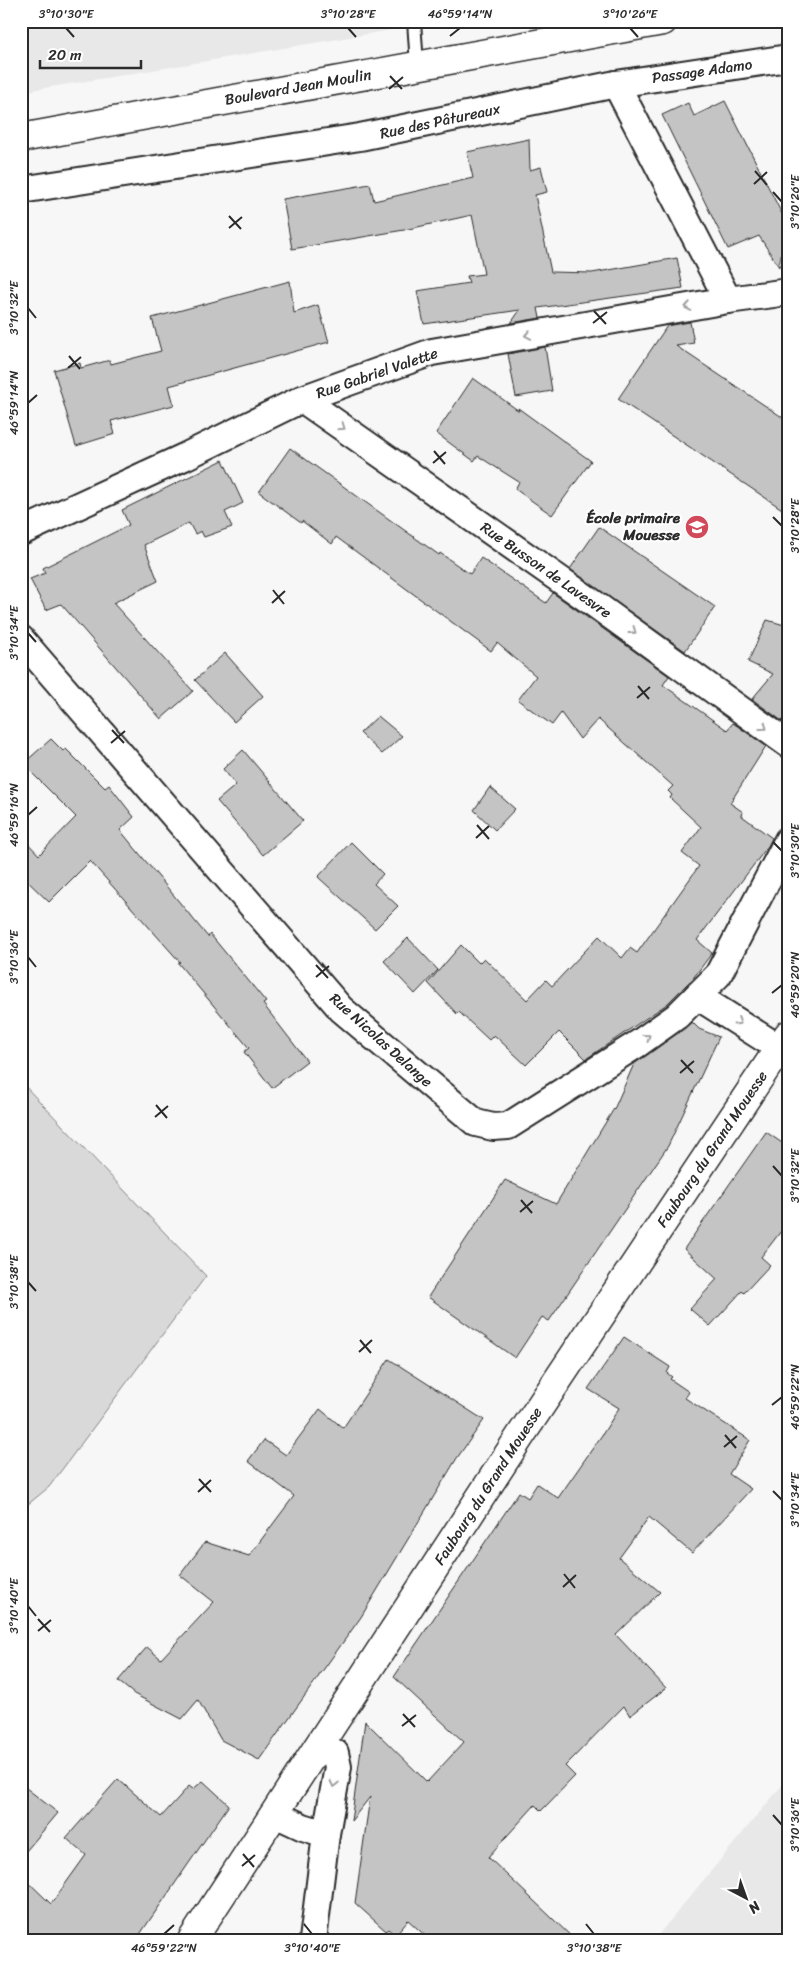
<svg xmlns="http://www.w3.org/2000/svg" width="809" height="1961" font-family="Sriracha,sans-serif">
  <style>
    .built { fill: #e8e8e8 }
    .green { fill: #d9d9d9; stroke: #828282 }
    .building { fill: #c4c4c4; stroke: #2b2b2b }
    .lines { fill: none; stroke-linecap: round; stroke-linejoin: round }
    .lane-casing { stroke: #2b2b2b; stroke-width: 16 }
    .street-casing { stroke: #2b2b2b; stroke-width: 30 }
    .secondary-casing { stroke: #2b2b2b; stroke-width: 31 }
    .primary-casing { stroke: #2b2b2b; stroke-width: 31 }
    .lane { stroke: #fff; stroke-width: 12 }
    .street { stroke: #fff; stroke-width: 26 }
    .secondary { stroke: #fff; stroke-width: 28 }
    .primary { stroke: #fff; stroke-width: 28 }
    .oneway { stroke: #a0a0a0 }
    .ticks { fill: none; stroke: #2b2b2b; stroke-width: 2 }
    .labels { text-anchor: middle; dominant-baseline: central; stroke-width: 4; stroke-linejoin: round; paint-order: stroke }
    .street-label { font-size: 15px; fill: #2b2b2b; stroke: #fff }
    .poi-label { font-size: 15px; font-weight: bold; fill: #2b2b2b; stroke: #fff; text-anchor: end }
    .neatline { fill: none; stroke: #2b2b2b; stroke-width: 2 }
    .ticks-label { font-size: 12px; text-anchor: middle; fill: #2b2b2b }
  </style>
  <rect width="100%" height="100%" fill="#f7f7f7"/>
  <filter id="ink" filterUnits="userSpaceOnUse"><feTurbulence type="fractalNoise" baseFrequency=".02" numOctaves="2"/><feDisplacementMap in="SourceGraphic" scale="10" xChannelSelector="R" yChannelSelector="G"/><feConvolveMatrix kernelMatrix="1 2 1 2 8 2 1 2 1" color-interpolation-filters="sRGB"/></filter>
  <g filter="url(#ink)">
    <g class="built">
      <polygon points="21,21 446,21 21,92"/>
      <polygon points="788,1778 788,1940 654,1940"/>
    </g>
    <polygon class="green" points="21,1082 206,1276 49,1487 21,1510"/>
    <g class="building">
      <polygon points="725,101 788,226 788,236 784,237 779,267 759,236 728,249 662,115 688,103 694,116"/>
      <polygon points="529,139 530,170 541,167 547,192 535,195 551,272 592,273 677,258 683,288 538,308 540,318 511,323 520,310 424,324 417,291 469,283 467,276 484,274 472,215 404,230 292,249 283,199 370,184 374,201 473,178 467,152"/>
      <polygon points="290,281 294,313 318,305 329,342 169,386 174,405 111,421 115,434 76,446 54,370 80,363 81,368 110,360 111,364 161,351 152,318"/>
      <polygon points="690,322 694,343 676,346 788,421 788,513 618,399 667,326"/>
      <polygon points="545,347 552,391 516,397 508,354"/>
      <polygon points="473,378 519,411 518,408 591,461 552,515 515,489 519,482 478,456 474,461 436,433"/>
      <polygon points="290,448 439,555 440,553 470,574 481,558 546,603 553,593 669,676 663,685 727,730 733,723 766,746 730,803 743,812 742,816 772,838 768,846 697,940 712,953 694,977 667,1004 586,1059 559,1032 526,1065 494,1035 489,1040 459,1012 457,1014 428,983 461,945 479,963 484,958 527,1000 546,980 552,986 599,936 622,958 630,948 637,953 699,866 682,853 701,827 670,798 672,795 668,791 673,786 598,719 580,739 561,713 552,725 518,700 536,676 497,643 491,651 336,537 332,544 302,521 301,523 259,492"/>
      <polygon points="223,460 243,503 225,512 232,527 204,537 201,531 195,534 189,523 144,545 158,581 113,603 193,691 161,719 61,604 46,610 30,579 45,573 43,568 129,525 122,510"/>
      <polygon points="599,527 715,607 685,651 570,569"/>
      <polygon points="767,620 788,626 788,712 782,721 752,699 773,674 748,662"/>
      <polygon points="225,653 263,696 234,722 195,680"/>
      <polygon points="378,716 402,736 382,754 360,733"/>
      <polygon points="51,739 63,751 66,749 105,788 109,785 134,817 120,830 208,937 210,934 266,1002 263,1004 307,1061 272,1088 244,1052 249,1048 178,963 180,962 90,861 49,902 21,875 21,836 39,855 76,817 23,764"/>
      <polygon points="243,750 303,821 263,855 217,801 236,785 223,769"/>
      <polygon points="490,787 515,809 495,830 474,810"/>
      <polygon points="351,842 383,874 374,884 398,906 375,929 318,877"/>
      <polygon points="408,938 438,970 415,994 384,961"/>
      <polygon points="692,1022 699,1029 719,1037 668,1146 549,1321 542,1317 515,1358 428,1297 505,1180 556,1204 615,1107 634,1064"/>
      <polygon points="766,1132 788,1147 788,1222 761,1257 770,1265 744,1293 742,1291 710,1326 690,1309 717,1279 684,1249"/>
      <polygon points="624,1337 670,1367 667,1373 672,1377 670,1379 689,1392 685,1398 750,1440 729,1474 751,1489 692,1553 649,1517 619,1558 660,1592 616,1635 666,1688 630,1716 624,1706 565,1766 575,1776 541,1811 535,1805 488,1857 575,1940 430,1940 408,1920 395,1935 388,1929 386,1931 355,1903 370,1797 351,1821 365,1721 427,1782 464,1742 394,1677 519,1492 528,1498 537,1484 558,1498 602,1435 619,1408 588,1389"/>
      <polygon points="389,1359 484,1420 457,1458 361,1617 259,1760 221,1740 198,1700 182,1719 134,1694 118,1681 147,1647 161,1659 214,1602 180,1575 205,1542 249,1556 294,1496 248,1461 264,1440 286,1455 320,1409 343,1428"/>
      <polygon points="118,1779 161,1817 189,1786 193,1789 203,1781 229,1805 136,1940 21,1940 21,1875 51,1904 86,1855 66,1838"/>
      <polygon points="21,1784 58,1813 21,1857"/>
    </g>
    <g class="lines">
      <g class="lane-casing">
        <polyline id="lane" points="414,21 417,65"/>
      </g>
      <g class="street-casing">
        <g id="street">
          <polyline points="616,84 728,300"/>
          <polyline points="21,190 360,137 616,84 788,58"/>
          <polyline points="302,399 596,605 788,744"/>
          <polyline points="21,532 184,457 302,399 432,352 728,300 788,292"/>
          <polyline points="21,639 341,1009 476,1123 493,1127 508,1126 639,1043 677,1016 718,975 788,840"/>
          <polyline points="697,996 779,1048"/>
          <polyline points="275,1814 303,1827 326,1834"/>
          <polyline points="313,1940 326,1834 338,1767 335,1753 321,1744"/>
        </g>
      </g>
      <g class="secondary-casing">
        <polyline id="secondary" points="21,138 663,21"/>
      </g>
      <g class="primary-casing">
        <polyline id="primary" points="192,1940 521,1435 788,1035"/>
      </g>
      <use href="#lane" class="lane"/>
      <use href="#street" class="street"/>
      <use href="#secondary" class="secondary"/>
      <use href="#primary" class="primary"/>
    </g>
    <defs><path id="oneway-chevron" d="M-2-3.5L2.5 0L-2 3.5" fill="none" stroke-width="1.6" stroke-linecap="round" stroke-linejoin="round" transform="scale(1.25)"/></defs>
    <g class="oneway">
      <use href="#oneway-chevron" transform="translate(688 307) rotate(170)"/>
      <use href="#oneway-chevron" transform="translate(528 335) rotate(170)"/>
      <use href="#oneway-chevron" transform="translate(342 427) rotate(35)"/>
      <use href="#oneway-chevron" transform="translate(633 631) rotate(36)"/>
      <use href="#oneway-chevron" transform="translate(764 727) rotate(36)"/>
      <use href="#oneway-chevron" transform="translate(738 1022) rotate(32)"/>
      <use href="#oneway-chevron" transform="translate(647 1037) rotate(-36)"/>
      <use href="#oneway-chevron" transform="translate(334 1784) rotate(102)"/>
    </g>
  </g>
  <path class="ticks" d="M66,28L74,37M348,28L356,37M630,28L638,37M450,36L460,28M390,76L402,89M389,89L403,77M755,171L767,185M754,184L767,172M773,192L782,202M229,216L241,229M229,228L242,217M28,308L36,318M594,311L606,324M593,323L607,312M69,356L80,369M68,368L81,357M28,403L37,395M434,451L445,464M433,463L446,452M773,517L782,526M273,590L284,604M272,603L285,591M28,633L36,642M638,686L649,699M637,698L650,687M112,730L124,743M111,743L125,731M28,815L37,807M477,825L489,839M476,838L489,826M773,842L782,851M28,957L36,967M316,965L328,978M316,977L329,966M772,993L782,985M681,1060L693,1073M680,1073L694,1061M156,1105L167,1118M155,1117L168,1106M773,1166L782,1176M521,1200L532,1213M520,1212L533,1201M28,1282L36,1291M360,1340L371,1353M359,1352L372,1340M772,1405L782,1397M725,1435L736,1448M724,1447L737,1436M199,1479L211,1492M773,1491L782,1500M198,1492L211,1480M564,1574L575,1588M563,1587L576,1575M28,1606L36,1616M38,1619L50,1632M38,1631L51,1620M403,1714L415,1727M402,1726L416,1715M773,1815L782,1825M243,1854L254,1867M242,1866L255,1855M304,1924L312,1934M586,1924L594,1934M164,1934L174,1925"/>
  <defs>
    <g id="school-disc" transform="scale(1.25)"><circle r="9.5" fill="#d1495b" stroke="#fff"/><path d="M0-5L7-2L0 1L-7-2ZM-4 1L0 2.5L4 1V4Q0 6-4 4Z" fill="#fff"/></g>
  </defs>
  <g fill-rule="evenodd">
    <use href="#school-disc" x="697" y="527"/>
  </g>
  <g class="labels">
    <g class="street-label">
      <text transform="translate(702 71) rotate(-8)">Passage Adamo</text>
      <text transform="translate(298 87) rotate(-10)">Boulevard Jean Moulin</text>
      <text transform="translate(440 121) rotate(-12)">Rue des Pâtureaux</text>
      <text transform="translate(377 373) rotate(-19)">Rue Gabriel Valette</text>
      <text transform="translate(546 570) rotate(35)">Rue Busson de Lavesvre</text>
      <text transform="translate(381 1040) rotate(42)">Rue Nicolas Delange</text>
      <text transform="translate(712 1149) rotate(-56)">Faubourg du Grand Mouesse</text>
      <text transform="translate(488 1486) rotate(-57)">Faubourg du Grand Mouesse</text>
    </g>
    <g class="poi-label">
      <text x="680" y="518">École primaire<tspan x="680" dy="17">Mouesse</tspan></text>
    </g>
  </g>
  <rect width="809" height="1961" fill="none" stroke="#fff" stroke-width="55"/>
  <g transform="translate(746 1898) rotate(139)" stroke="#ffffff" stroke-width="4" paint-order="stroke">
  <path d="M0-4L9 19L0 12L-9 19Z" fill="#2b2b2b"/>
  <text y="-8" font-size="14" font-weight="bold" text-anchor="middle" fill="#2b2b2b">N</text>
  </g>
  <path d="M40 60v8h101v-8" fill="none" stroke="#2b2b2b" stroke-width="2.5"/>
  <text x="48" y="60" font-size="15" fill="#2b2b2b" stroke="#ffffff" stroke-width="4" paint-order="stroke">20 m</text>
  <rect x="28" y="28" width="754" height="1906" class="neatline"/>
  <g class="ticks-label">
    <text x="66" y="18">3°10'30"E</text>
    <text x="348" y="18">3°10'28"E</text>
    <text x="460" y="18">46°59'14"N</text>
    <text x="630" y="18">3°10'26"E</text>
    <text transform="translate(795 202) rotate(-90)" y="4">3°10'26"E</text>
    <text transform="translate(14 308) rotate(-90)" y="4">3°10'32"E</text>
    <text transform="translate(14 403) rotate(-90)" y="4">46°59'14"N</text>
    <text transform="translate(795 526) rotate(-90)" y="4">3°10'28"E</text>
    <text transform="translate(14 633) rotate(-90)" y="4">3°10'34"E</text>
    <text transform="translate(14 815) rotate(-90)" y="4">46°59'16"N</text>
    <text transform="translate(795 851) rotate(-90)" y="4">3°10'30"E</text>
    <text transform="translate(14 957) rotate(-90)" y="4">3°10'36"E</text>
    <text transform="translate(795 985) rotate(-90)" y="4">46°59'20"N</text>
    <text transform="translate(795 1176) rotate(-90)" y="4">3°10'32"E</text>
    <text transform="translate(14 1282) rotate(-90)" y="4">3°10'38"E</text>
    <text transform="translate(795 1397) rotate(-90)" y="4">46°59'22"N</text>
    <text transform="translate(795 1500) rotate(-90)" y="4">3°10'34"E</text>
    <text transform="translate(14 1606) rotate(-90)" y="4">3°10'40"E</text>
    <text transform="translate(795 1825) rotate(-90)" y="4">3°10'36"E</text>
    <text x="164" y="1952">46°59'22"N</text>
    <text x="312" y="1952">3°10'40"E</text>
    <text x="594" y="1952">3°10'38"E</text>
  </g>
</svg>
